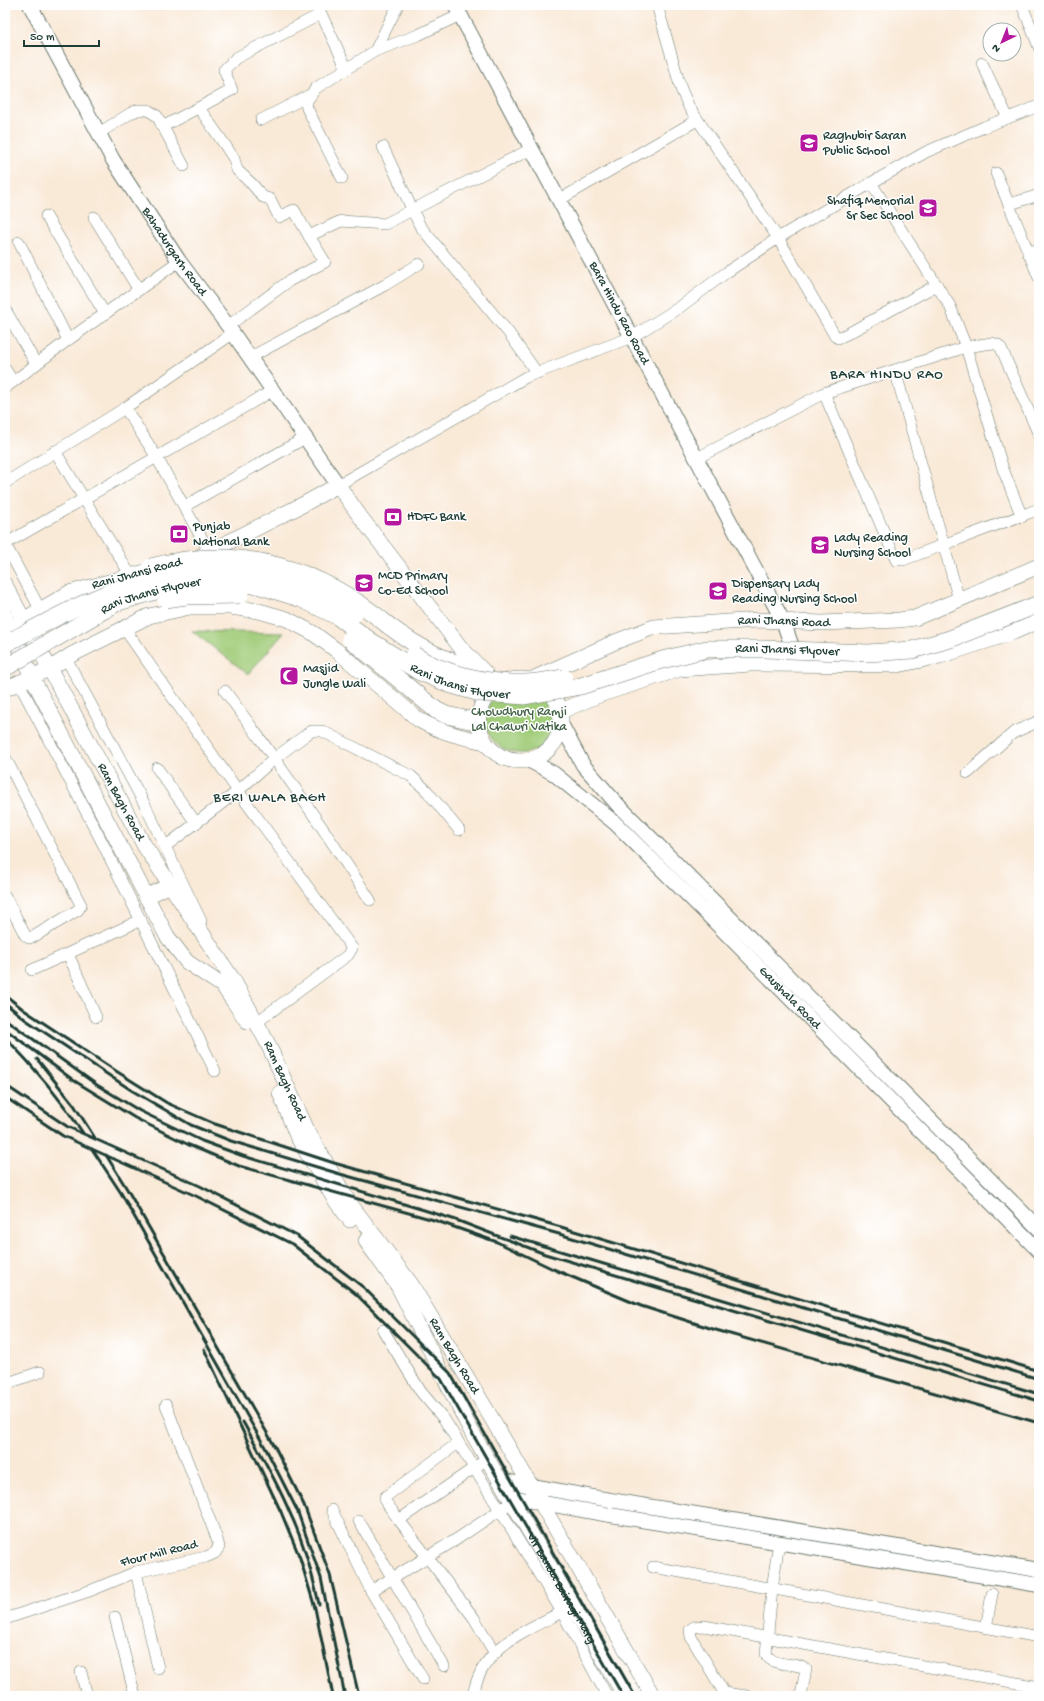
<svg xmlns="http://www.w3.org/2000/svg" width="1044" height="1701" font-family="'Gochi Hand',sans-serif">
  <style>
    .green { fill: #a1cc79; stroke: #608456 }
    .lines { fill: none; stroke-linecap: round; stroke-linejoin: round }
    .minor-casing { stroke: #6b796d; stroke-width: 12 }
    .tertiary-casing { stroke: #6b796d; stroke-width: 16 }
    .secondary-casing { stroke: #6b796d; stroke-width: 16 }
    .primary-casing { stroke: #6b796d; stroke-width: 18 }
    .minor { stroke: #fff; stroke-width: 11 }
    .tertiary { stroke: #fff; stroke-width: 14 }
    .secondary { stroke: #fff; stroke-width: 15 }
    .primary { stroke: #fff; stroke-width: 17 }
    .rail { stroke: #1f3d34; stroke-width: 3 }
    .primary-bridge-casing { stroke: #6b796d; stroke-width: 18; stroke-linecap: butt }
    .primary-bridge { stroke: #fff; stroke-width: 17 }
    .labels { text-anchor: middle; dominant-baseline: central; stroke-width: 3; stroke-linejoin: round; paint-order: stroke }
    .poi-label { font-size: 13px; fill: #1f3d34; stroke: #fff; text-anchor: start }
    .street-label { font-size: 13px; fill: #1f3d34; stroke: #fff }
    .park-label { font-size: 13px; fill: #406145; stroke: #fff }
    .neighbourhood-label { font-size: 14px; letter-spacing: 1px; fill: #1f3d34; stroke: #fff }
  </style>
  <rect width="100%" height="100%" fill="#fff"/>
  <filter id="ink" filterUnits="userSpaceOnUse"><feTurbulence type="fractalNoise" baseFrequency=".025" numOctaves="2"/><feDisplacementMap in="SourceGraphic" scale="8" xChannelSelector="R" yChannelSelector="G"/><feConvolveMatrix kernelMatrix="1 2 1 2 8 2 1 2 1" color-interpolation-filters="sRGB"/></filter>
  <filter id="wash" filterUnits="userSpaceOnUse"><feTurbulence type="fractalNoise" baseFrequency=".012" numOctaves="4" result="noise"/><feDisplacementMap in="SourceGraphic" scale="16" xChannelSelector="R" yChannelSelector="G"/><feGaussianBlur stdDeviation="0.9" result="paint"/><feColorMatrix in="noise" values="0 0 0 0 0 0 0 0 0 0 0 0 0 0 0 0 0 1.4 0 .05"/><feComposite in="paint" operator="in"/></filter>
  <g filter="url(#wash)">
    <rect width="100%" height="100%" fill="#f9e9d7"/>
    <g class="green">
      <polygon points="192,631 284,633 248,674"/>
      <path d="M544,696C552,706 555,718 551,731C534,778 462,743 493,698Z"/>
    </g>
  </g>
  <g filter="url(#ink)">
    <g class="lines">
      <g class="minor-casing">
        <g id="minor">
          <polyline points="317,5 347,69"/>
          <polyline points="657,5 681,89 689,107 778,238 835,336 838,338 847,334 937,285"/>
          <polyline points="1022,5 1039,47"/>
          <polyline points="375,51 398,5"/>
          <polyline points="982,63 1008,118"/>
          <polyline points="199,108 225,145 234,159 237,170 252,184 263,197 270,199 279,217 294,210 309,236"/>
          <polyline points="261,120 310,95"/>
          <polyline points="162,127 232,90 224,70 236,58 321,14"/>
          <polyline points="99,133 131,113 138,110 148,110 157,116 184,166"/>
          <polyline points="383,147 420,226 508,332 537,373"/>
          <polyline points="996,173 1039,278"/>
          <polyline points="342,178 307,108 306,102 316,88 375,51 418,35 460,15"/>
          <polyline points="871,183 950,306 966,347 1003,469 1022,517"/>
          <polyline points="559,200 697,120"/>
          <polyline points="1010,204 1039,195"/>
          <polyline points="46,216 105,314"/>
          <polyline points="94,217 139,290"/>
          <polyline points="19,242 68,340"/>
          <polyline points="1028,253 1039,249"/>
          <polyline points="5,309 36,364"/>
          <polyline points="228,326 289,281 325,262 309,236 341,221 385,224 531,149"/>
          <polyline points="249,358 385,285 419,264"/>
          <polyline points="5,369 13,382"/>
          <polyline points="895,370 959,600"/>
          <polyline points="5,388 68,340 179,261"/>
          <polyline points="824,393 896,560 903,560 1039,509"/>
          <polyline points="125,408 156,456 210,553"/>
          <polyline points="55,451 131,576"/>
          <polyline points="697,458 824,393 966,347 992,343 998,345 1001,348 1039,435"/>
          <polyline points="5,483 125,408 232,334"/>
          <polyline points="338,485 526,377 632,337 680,307 727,272 778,238 871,183 926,152 984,127 1039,106"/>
          <polyline points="185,506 305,438"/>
          <polyline points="5,544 272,391"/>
          <polyline points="5,544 40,609"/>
          <polyline points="124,628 238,791 352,948 348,955 257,1022"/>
          <polyline points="66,658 145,805 201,921"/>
          <polyline points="19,683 103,844 215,1071"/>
          <path d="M225,691C276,759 324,829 370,900"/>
          <polyline points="5,757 81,905 78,910 33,937 29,938 25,935 5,896"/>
          <polyline points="157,768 196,823"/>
          <polyline points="968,773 1013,733 1039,721"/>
          <polyline points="166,846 238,791 275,758 307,734 312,731 322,731 411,776 427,791 459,830"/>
          <polyline points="68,954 96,1017"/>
          <polyline points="32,970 141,920"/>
          <polyline points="383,1330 421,1392 444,1419 500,1510 562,1612 607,1696"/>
          <polyline points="5,1384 40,1372"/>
          <polyline points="458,1443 385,1497 385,1501 399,1520 487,1459"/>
          <polyline points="332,1510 371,1591 423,1679"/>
          <polyline points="399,1520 474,1618 494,1652"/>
          <polyline points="359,1521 444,1666"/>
          <path d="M779,1542L772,1589L766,1654C773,1668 795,1661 806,1669L801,1696"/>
          <polyline points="653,1567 1039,1637"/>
          <polyline points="136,1572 158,1668"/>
          <polyline points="371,1591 457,1539 506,1506"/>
          <polyline points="115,1617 135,1696"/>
          <polyline points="5,1619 92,1590 136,1572 206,1557 215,1553 219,1547 217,1539 166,1405"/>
          <polyline points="986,1628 992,1594"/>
          <polyline points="81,1672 87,1696"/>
          <polyline points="724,1693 747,1696"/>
          <path d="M473,1696C481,1645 528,1630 568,1609"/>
          <polyline points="726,1696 691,1637 690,1630 694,1627 704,1626 1039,1687"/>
        </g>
      </g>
      <g class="tertiary-casing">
        <g id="tertiary">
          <path id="s1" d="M30,5L113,160L179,261L228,326L338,485"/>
          <path id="s2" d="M455,5L783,621L796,658"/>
          <polyline points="560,722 583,765 617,804 1039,1229"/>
          <path id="s3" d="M528,760L553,773L615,823L708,915L1039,1251"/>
          <polyline points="499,1480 604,1499 1039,1570"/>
          <polyline points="510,1497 604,1514 1039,1585"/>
        </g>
      </g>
      <g class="secondary-casing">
        <g id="secondary">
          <polyline points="197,558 304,504 338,485 359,515 461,648 485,673"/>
          <path id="s4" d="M5,585L144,845L235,983L267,1042L308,1132L348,1201L411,1284L492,1419L653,1696"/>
          <polyline points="5,616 32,677 167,936 187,962 223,986 247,1021"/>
          <polyline points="15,625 69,593 145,572"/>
          <circle cx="520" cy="720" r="41"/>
          <path id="s5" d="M530,680L615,642L654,627L758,620L821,623L899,620L915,618L1039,566"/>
          <path d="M5,689L49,669L71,655L149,616L190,607H230L259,611L287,619L313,633L336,650L419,720C440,732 461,737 485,742"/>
          <polyline points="559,712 599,695 680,669 751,664 898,665 940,656 1014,632 1039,621"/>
          <polyline points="146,897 170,885"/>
          <polyline points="280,1093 297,1136 335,1200 350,1220"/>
          <polyline points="366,1241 398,1286 470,1429 625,1696"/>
        </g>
      </g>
      <g class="primary-casing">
        <g id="primary">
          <path d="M389,626C417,647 446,663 481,670"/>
          <polyline points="436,710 446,715 479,722"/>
        </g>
      </g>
      <use href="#minor" class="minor"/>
      <use href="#tertiary" class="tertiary"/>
      <use href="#secondary" class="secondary"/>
      <use href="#primary" class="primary"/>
      <g class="rail">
        <polyline points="5,995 24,1010 116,1071 167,1103 215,1124 334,1163 561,1227 1039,1371"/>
        <polyline points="5,1003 26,1020 131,1090 191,1125 231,1141 340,1174 559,1234 1039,1379"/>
        <polyline points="5,1019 97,1085 140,1111 202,1141 243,1156 424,1210 456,1220 545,1254 1039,1401"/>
        <polyline points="5,1029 73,1080 135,1118 189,1145 239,1166 434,1220 497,1242 553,1269 641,1306 716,1330 1039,1423"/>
        <path d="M5,1037C34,1067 60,1098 83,1133"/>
        <polyline points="37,1059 74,1105 95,1138"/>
        <polyline points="5,1085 68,1127 200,1186 297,1236 363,1287 450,1373 635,1696"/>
        <path id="s6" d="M5,1097L63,1136L196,1196L292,1244L356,1294L441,1379L623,1696"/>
        <polyline points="92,1149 121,1193 266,1449 297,1510 321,1578 345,1696"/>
        <polyline points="106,1155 127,1189 274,1445 304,1505 330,1575 359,1696"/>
        <polyline points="510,1236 1039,1394"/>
        <polyline points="204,1349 281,1512 300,1558 315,1608 333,1696"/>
        <path d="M243,1422C260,1452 277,1482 290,1513C304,1542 312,1573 319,1604"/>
      </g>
      <g class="primary-bridge-casing">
        <g id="primary-bridge">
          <path d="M151,567C239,543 320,568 389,626"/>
          <polyline points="166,599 186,596 240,595"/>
          <polyline points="350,639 436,710"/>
          <path d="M5,644C94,597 173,550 277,579C305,587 331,597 354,614"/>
          <path d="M414,655C442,674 490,684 524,683C537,683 551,680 564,678"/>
          <path id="s7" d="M5,668L118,602L159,590L199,582L257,585L302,599L337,616L372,642L420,672L449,684L480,693L525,696L581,686L662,660L707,649H763L868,653L912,650L950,639L1039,604"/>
        </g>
      </g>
      <use href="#primary-bridge" class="primary-bridge"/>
    </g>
  </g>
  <defs>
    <g id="school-square" transform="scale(1)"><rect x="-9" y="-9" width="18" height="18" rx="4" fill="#b5179e" stroke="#fff"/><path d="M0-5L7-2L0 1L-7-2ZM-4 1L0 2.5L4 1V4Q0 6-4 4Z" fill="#fff"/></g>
    <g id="bank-square" transform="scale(1)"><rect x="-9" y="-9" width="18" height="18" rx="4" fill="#b5179e" stroke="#fff"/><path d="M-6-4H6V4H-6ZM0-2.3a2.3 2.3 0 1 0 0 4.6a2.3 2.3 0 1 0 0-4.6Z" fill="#fff"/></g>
    <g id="university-square" transform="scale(1)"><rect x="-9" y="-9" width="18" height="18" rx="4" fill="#b5179e" stroke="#fff"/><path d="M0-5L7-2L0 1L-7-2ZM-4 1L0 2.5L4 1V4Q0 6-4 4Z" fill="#fff"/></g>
    <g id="mosque-square" transform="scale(1)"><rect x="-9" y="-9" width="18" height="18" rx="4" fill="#b5179e" stroke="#fff"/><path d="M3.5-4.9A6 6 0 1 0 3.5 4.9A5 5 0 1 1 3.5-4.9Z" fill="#fff"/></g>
  </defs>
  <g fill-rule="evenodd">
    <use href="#school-square" x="809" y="143"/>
    <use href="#school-square" x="928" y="208"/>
    <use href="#bank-square" x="393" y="517"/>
    <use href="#bank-square" x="179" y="534"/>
    <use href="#university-square" x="820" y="545"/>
    <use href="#school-square" x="364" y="583"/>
    <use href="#university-square" x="718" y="591"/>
    <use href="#mosque-square" x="289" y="676"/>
  </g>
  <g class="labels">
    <g class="poi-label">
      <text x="823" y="136">Raghubir Saran<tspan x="823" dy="15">Public School</tspan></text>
      <text x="914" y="201" text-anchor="end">Shafiq Memorial<tspan x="914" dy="15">Sr Sec School</tspan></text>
      <text x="407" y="517">HDFC Bank</text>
      <text x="193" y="527">Punjab<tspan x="193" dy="15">National Bank</tspan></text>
      <text x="834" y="538">Lady Reading<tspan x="834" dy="15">Nursing School</tspan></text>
      <text x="378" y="576">MCD Primary<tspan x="378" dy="15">Co-Ed School</tspan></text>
      <text x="732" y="584">Dispensary Lady<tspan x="732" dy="15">Reading Nursing School</tspan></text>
      <text x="303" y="669">Masjid<tspan x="303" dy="15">Jungle Wali</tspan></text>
    </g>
    <g class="street-label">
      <text stroke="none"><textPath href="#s1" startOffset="286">Bahadurgarh Road</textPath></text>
      <text stroke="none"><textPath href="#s2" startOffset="349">Bara Hindu Rao Road</textPath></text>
      <text transform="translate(137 574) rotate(-15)">Rani Jhansi Road</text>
      <text stroke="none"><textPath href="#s7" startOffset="164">Rani Jhansi Flyover</textPath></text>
      <text stroke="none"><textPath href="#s5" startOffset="265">Rani Jhansi Road</textPath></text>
      <text stroke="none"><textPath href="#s7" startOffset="836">Rani Jhansi Flyover</textPath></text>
      <text stroke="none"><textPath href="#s7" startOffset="500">Rani Jhansi Flyover</textPath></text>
      <text stroke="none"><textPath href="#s4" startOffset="246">Ram Bagh Road</textPath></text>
      <text stroke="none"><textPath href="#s3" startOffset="355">Gaushala Road</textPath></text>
      <text stroke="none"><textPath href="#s4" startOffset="570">Ram Bagh Road</textPath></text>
      <text stroke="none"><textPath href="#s4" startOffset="894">Ram Bagh Road</textPath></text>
      <text transform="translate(159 1554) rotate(-14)">Flour Mill Road</text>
      <text stroke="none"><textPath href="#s6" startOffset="766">Vir Banda Bairagi Marg</textPath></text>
    </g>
    <g class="park-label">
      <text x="519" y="712">Chowdhury Ramji<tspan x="519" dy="15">Lal Chawri Vatika</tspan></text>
    </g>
    <g class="neighbourhood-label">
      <text x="887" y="375">BARA HINDU RAO</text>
      <text x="270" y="798">BERI WALA BAGH</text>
    </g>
  </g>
  <rect width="1044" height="1701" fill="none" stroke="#fff" stroke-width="20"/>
  <g transform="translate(1002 42) rotate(223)"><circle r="19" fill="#ffffff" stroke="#a5b1ae"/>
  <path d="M0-3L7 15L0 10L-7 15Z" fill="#b5179e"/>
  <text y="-6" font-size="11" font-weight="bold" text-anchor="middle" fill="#1f3d34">N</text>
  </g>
  <path d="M24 40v6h75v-6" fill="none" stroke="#1f3d34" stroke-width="2"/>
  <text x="30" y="40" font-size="12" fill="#1f3d34" stroke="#ffffff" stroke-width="3" paint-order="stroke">50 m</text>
</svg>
